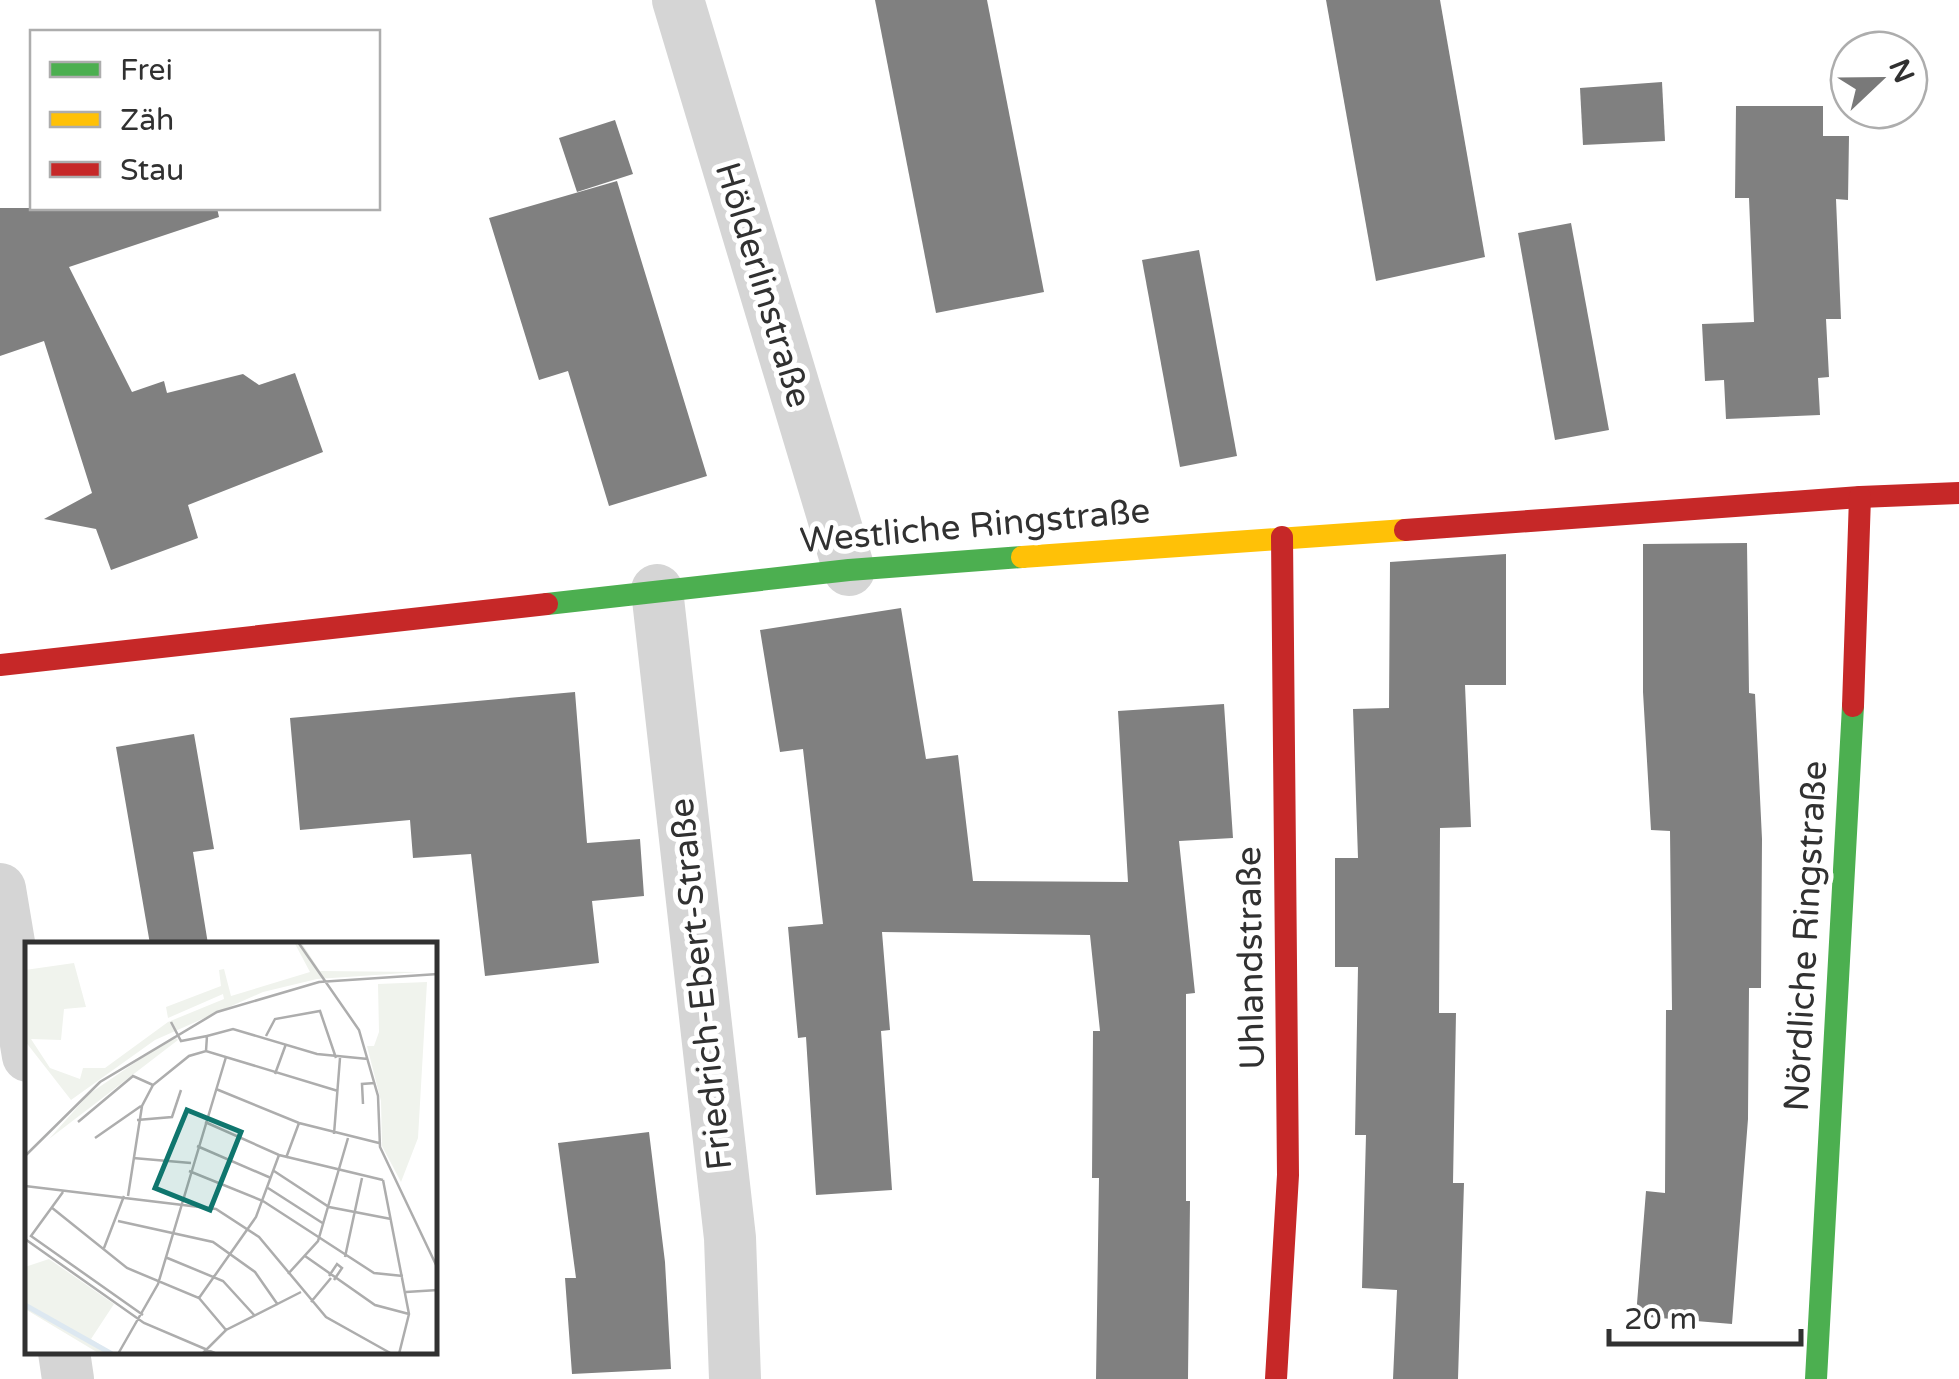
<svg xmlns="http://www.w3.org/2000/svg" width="1959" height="1379" font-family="'Varela Round',sans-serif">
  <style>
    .building { fill: #808080 }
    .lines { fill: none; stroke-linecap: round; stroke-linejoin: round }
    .street { stroke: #d5d5d5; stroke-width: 52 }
    .fast { stroke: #4caf50; stroke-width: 22 }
    .slow { stroke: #ffc107; stroke-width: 22 }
    .jam { stroke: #c62828; stroke-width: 22 }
    .labels { text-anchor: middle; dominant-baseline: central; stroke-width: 10; stroke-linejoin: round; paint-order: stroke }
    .street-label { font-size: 35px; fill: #313131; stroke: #fff }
    .inset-river { fill: none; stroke: #dde8f1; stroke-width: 5 }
    .inset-road { fill: none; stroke: #adadad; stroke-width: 2.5 }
    .view { fill: #0f766e; fill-opacity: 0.15; stroke: #0f766e; stroke-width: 5 }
    .inset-edge { fill: none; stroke: #313131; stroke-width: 5 }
  </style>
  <rect width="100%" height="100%" fill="#fff"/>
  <g class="building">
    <polygon points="875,0 987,0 1044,292 936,313"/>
    <polygon points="1326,0 1440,0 1485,257 1376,281"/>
    <polygon points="1662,82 1665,141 1583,145 1580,88"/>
    <polygon points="1736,106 1823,106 1823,136 1849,136 1848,200 1836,199 1841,319 1826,319 1829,377 1818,378 1820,415 1726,419 1724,380 1705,381 1702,324 1754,322 1749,198 1735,198"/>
    <polygon points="615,120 633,174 577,192 559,138"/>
    <polygon points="617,181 707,476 609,506 568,371 539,380 489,218"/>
    <polygon points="0,208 217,208 219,217 69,267 132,392 164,381 167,393 243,374 259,385 295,373 323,452 188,505 198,538 111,570 96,529 44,519 92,493 44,341 0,356"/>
    <polygon points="1571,223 1609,430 1555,440 1518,233"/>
    <polygon points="1199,250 1237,456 1180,467 1142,260"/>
    <polygon points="1747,543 1749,693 1755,694 1762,839 1761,988 1749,988 1748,1119 1732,1324 1636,1316 1646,1191 1665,1193 1666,1010 1672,1010 1670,831 1651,830 1643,692 1643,544"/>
    <polygon points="1506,554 1506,685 1465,685 1471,827 1440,828 1439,1013 1456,1013 1453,1183 1464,1183 1458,1379 1393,1379 1397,1290 1362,1288 1366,1135 1355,1135 1358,967 1335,967 1335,858 1358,858 1353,709 1389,708 1390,562"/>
    <polygon points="901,608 926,759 958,755 973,881 1128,882 1118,711 1224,704 1233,838 1179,841 1195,993 1186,994 1186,1201 1190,1201 1188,1379 1096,1379 1099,1178 1092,1178 1093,1031 1100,1031 1090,935 882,932 890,1030 881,1031 892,1190 816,1195 806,1037 798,1038 788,927 823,924 803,749 780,752 760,630"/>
    <polygon points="575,692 587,843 640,839 644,896 592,901 599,963 485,976 471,854 413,858 410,820 300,830 290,718"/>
    <polygon points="194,734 214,849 193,852 208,944 150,944 116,747"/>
    <polygon points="649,1132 665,1262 671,1369 572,1374 565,1278 576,1278 558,1143"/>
  </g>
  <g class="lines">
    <g class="street">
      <polyline points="678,0 849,570"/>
      <polyline points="657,590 730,1238 735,1379"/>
      <polyline points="0,889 28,1056"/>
      <polyline points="64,1352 68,1379"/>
    </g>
    <g class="fast">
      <polyline points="547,604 849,570 1022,557"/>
      <polyline points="1816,1379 1853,706"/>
    </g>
    <polyline class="slow" points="1022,557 1405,530"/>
    <g class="jam">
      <polyline points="1405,530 1860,497 1959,493"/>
      <polyline points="0,665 547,604"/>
      <polyline points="1853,706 1860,497"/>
      <polyline points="1276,1379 1288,1175 1282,537"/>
    </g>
  </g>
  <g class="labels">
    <g class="street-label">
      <text transform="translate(763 285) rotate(73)">Hölderlinstraße</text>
      <text transform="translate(975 526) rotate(-5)">Westliche Ringstraße</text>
      <text transform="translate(1806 936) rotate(-87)">Nördliche Ringstraße</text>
      <text transform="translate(1251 958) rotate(-91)">Uhlandstraße</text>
      <text transform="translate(701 984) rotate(-96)">Friedrich-Ebert-Straße</text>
    </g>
  </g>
  <g transform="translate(25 942)">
    <rect width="412" height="412" fill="#fff"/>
    <path d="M269,0H276L295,29L395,30L292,37L238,50L130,98L46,158L0,99V28L49,21L61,65L39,67L36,98L6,97L25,126L55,137L58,126H80L143,80L199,57L198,52L143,76L141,65L196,44L194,28L199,27L206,54L285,30ZM402,40L393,196L376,240L357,204L356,159L342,104H349L354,90L353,42ZM149,94L153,98L24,197L0,224L64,152ZM24,317L89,362L66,397L90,412H75L0,367V325Z" fill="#f0f3ed"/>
    <path class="inset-river" d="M0,363L87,412"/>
    <path class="inset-road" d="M273,0L334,88L353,154L355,205L413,327M146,80L156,99L182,94M241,94L250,77L295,69L311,116M181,109L182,94L208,87L292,112L343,117M250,132L261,102M191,147L274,181L354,201M338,162L337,142L350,141M112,178L147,175L156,148M53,180L108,134L128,143M180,180L254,213L358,238M309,192L315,116M70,196L116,164M172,204L246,236M0,214L75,140L192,70L294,40L413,32M108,216L166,221M261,216L274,181M164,229L238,259L349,331L378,334M249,229L304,265L366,277M358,238L384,372L374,412M0,244L191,267L234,295L301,375L367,412M243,246L299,282M38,250L6,294L118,373M103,254L117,164L128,143L164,114L181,109L313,149M26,265L102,326L174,356L201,388M93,279L188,300L230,330L253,363M0,297L119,381L192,412M79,306L99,254M280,314L350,363L384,372M140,315L198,339L230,374M320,315L337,236M263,332L293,299L323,196M304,334L312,322L317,326L309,338M381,350L413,348M174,356L231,275L254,213M286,360L306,336M93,412L133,342L201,115M177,412L201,388L276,350"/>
    <path class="view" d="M162,168L216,190L185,268L130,246Z"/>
    <rect width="412" height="412" class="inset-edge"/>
  </g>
  <rect x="30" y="30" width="350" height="180" fill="#ffffff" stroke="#adadad" stroke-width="2.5"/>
  <rect x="50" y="62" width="50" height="15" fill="#4caf50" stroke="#adadad" stroke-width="2.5"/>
  <text x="120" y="80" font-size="30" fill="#313131">Frei</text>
  <rect x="50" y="112" width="50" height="15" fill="#ffc107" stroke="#adadad" stroke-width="2.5"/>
  <text x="120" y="130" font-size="30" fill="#313131">Zäh</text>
  <rect x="50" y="162" width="50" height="15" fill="#c62828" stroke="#adadad" stroke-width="2.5"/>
  <text x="120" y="180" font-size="30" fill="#313131">Stau</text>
  <g transform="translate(1879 80) rotate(68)"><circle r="48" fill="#ffffff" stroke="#adadad" stroke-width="2.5"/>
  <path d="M0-8L18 38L0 25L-18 38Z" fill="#797979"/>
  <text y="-15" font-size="28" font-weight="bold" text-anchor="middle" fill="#313131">N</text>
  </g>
  <path d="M1609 1329v15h192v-15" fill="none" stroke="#313131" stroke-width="5"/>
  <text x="1624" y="1329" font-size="30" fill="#313131" stroke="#ffffff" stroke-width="8" paint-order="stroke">20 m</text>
</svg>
